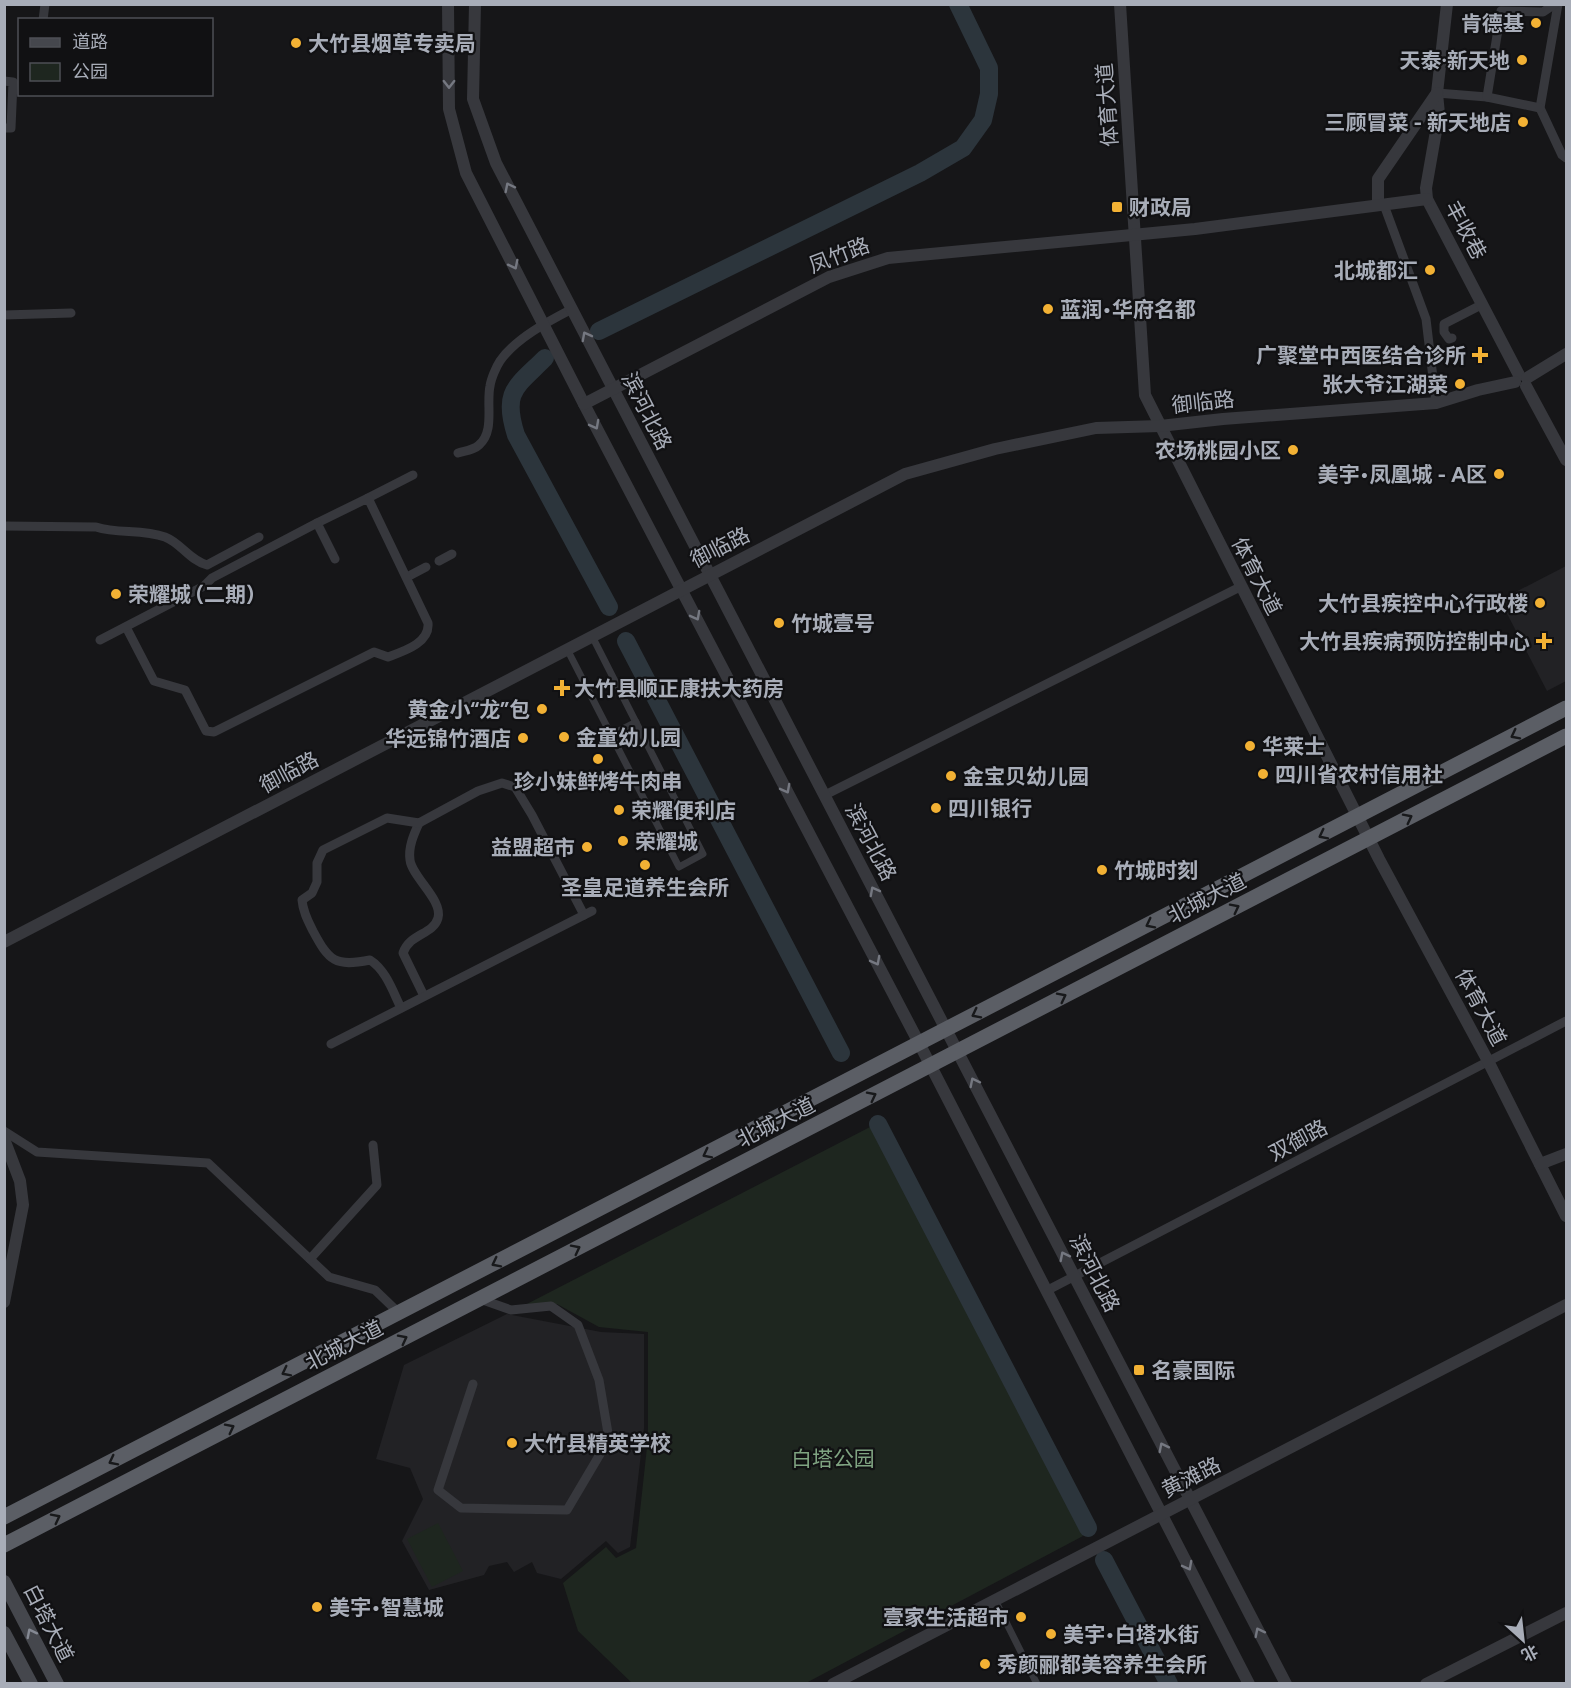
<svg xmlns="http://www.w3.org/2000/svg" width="1571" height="1688" font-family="Figtree,'Noto Sans SC',sans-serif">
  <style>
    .built { fill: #222225 }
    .green { fill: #1e261f }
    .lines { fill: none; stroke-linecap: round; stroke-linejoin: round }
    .river { stroke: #2c353c; stroke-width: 18 }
    .pedestrian { stroke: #37383d; stroke-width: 7 }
    .minor { stroke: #37383d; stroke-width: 9 }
    .tertiary { stroke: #37383d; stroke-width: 12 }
    .secondary { stroke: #45474d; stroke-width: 14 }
    .trunk { stroke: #5b5e65; stroke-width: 15 }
    .oneway { stroke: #757881 }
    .oneway2 { stroke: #18191b }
    .oneway3 { stroke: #858993 }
    .poi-dot { fill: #f2b134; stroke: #111113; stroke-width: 2 }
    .labels { text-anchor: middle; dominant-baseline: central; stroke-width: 4.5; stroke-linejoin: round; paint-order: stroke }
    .poi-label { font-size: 21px; font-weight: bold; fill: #a8adb8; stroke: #111113; text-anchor: start }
    .street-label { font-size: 21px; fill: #a8adb8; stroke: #111113 }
    .park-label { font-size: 21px; fill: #7fa381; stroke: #111113 }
  </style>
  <rect width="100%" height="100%" fill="#161618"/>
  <g class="built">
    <polygon points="1566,566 1566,681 1547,691 1500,600"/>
    <polygon points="507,1314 601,1332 644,1334 644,1428 630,1547 618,1553 606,1541 561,1579 537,1573 532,1562 514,1572 507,1562 489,1566 484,1575 429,1590 402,1541 423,1499 410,1468 376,1459 404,1365"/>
  </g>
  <g class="green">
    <polygon points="872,1126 1083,1536 806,1683 632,1683 578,1631 563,1583 606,1547 616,1558 636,1548 648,1438 648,1332 599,1327 557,1304 523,1306"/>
    <polygon points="438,1523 463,1571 432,1587 407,1539"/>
  </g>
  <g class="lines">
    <g class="river">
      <polyline points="599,331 920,173 963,148 983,120 989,94 989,68 958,4"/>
      <path d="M545,358C516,387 502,391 516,435L609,607"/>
      <polyline points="626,641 841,1053"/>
      <polyline points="878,1124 1088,1528"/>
      <polyline points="1104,1560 1169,1684"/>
    </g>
    <g class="pedestrian">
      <polyline points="567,649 679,867 703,854 592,636"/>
      <polyline points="611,735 636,722"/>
      <polyline points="995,1600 1037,1684"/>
    </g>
    <g class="minor">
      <polyline points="1558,4 1540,108 1562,155 1566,158"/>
      <polyline points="43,20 45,4"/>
      <polyline points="4,81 13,82 11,128 4,128"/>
      <polyline points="1437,93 1487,97 1540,108"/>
      <polyline points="1487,97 1501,11 1543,12 1555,4"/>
      <polyline points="1384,205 1426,319 1436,403"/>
      <polyline points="4,315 71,313"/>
      <polyline points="1452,338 1449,339 1444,332 1444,324 1483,304"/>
      <path d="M458,453C465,451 474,450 479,445C495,431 486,405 490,386C491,379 496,367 500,361C516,338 549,321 572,309"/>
      <polyline points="368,498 413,475"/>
      <path d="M4,526L96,527C118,534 142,529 165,537C181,543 189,560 207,565L259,537"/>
      <polyline points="439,561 452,554"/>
      <polyline points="407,577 426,567"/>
      <path d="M126,627L154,681L185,690L206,731L214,732L374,652L388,657C404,651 430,643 428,623L368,498L317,523L335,559"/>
      <polyline points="100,640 204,586 212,578 317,523"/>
      <polyline points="825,795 1240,587"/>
      <path d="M419,823C414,834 408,847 410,860C412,877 443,900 438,918C433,935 410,933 403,953L424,996"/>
      <path d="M401,1008C393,992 386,970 370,960C335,967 329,961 313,931C308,921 303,912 302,900L312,893L317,882V863L323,850L387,818L419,823L478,791L502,783L515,787L532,815L584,915"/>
      <polyline points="331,1044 592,911"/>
      <polyline points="4,1131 37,1152 208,1163 329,1277 375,1290 399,1313"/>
      <polyline points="310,1259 377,1185 373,1145"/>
      <polyline points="1046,1291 1566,1021"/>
      <polyline points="473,1384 438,1490 461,1508 567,1510 609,1439 599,1380 578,1325 551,1306 511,1310 480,1299"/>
    </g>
    <g class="tertiary">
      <polyline points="448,4 449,109 466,173 584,404 919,1043 1249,1684"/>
      <polyline points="475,4 473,99 496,163 1286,1684"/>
      <polyline points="1120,4 1145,395 1379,859 1488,1061 1566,1216"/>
      <polyline points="1447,4 1437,93 1439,114 1426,188 1427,199 1519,375"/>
      <polyline points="1378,205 1378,179 1437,93"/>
      <polyline points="1527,378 1566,354"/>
      <polyline points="1526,386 1566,460"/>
      <polyline points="584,404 829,277 888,258 1195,229 1427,199"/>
      <polyline points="4,942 905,474 995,449 1096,428 1160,426 1223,419 1436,403 1478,390 1515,382"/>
      <polyline points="4,1139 20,1181 23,1205 4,1302"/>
      <polyline points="1540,1164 1566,1154"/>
      <polyline points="833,1684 1566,1305"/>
      <polyline points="1426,1684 1566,1613"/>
    </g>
    <g class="secondary">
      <polyline points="4,1582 57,1684"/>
      <polyline points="4,1633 31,1684"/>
    </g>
    <g class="trunk">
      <polyline points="4,1517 1566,708"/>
      <polyline points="4,1545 1566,736"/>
    </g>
  </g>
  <defs><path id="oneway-chevron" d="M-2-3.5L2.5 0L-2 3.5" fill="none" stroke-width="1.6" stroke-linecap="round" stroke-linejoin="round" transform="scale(1.5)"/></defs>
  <g class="oneway">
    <use href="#oneway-chevron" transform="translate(449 84) rotate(90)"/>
    <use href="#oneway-chevron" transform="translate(509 187) rotate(-117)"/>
    <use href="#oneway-chevron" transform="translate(514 265) rotate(63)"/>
    <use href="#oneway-chevron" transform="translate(586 336) rotate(-118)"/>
    <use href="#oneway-chevron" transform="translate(595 425) rotate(62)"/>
    <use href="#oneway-chevron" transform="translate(696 616) rotate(62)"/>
    <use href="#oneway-chevron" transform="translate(786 789) rotate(62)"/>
    <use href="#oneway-chevron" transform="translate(874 891) rotate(-118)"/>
    <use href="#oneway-chevron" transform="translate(876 961) rotate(62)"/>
    <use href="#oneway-chevron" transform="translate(974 1082) rotate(-117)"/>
    <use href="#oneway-chevron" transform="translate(1064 1256) rotate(-117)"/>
    <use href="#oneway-chevron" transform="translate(1163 1447) rotate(-117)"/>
    <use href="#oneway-chevron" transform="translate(1188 1566) rotate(62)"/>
    <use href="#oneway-chevron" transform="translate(1259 1632) rotate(-117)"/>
  </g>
  <g class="oneway2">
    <use href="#oneway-chevron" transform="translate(1515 735) rotate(153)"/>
    <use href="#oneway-chevron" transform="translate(1408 818) rotate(-27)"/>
    <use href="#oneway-chevron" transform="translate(1323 835) rotate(153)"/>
    <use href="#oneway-chevron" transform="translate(1235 908) rotate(-27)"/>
    <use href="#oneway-chevron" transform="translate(1150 924) rotate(153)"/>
    <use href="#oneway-chevron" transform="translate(1062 997) rotate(-27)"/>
    <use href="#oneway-chevron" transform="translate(976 1014) rotate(153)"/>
    <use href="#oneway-chevron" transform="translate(872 1096) rotate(-27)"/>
    <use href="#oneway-chevron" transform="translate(707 1154) rotate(153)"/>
    <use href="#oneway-chevron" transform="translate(576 1249) rotate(-27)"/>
    <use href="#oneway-chevron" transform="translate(496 1263) rotate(153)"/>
    <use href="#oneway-chevron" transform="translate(403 1339) rotate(-27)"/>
    <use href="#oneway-chevron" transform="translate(286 1372) rotate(153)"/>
    <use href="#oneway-chevron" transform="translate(230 1428) rotate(-27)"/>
    <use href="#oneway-chevron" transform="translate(113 1461) rotate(153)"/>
    <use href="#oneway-chevron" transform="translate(56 1518) rotate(-27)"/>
  </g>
  <use class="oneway3" href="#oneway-chevron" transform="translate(31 1633) rotate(-117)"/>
  <g class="poi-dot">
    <circle cx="1536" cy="23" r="6"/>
    <circle cx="296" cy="43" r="6"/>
    <circle cx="1522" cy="60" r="6"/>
    <circle cx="1523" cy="122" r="6"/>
    <rect x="1111" y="201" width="12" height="12" rx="3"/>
    <circle cx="1430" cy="270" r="6"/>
    <circle cx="1048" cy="309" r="6"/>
    <path d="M1477 346h6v6h6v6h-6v6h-6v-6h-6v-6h6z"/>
    <circle cx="1460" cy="384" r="6"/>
    <circle cx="1293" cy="450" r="6"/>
    <circle cx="1499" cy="474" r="6"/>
    <circle cx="116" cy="594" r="6"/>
    <circle cx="1540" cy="603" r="6"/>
    <circle cx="779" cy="623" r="6"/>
    <path d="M1541 632h6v6h6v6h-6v6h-6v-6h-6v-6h6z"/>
    <path d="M559 679h6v6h6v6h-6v6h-6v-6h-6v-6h6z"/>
    <circle cx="542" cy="709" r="6"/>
    <circle cx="564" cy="737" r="6"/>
    <circle cx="523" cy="738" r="6"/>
    <circle cx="1250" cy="746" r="6"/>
    <circle cx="598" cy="759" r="6"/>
    <circle cx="1263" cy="774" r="6"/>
    <circle cx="951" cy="776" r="6"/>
    <circle cx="936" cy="808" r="6"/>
    <circle cx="619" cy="810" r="6"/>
    <circle cx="623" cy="841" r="6"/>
    <circle cx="587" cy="847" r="6"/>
    <circle cx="645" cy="865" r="6"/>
    <circle cx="1102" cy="870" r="6"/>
    <rect x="1133" y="1364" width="12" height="12" rx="3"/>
    <circle cx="512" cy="1443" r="6"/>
    <circle cx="317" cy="1607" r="6"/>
    <circle cx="1021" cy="1617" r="6"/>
    <circle cx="1051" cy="1634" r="6"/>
    <circle cx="985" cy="1664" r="6"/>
  </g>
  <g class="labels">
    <g class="poi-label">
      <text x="1524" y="23" text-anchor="end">肯德基</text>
      <text x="308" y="43">大竹县烟草专卖局</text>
      <text x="1510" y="60" text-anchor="end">天泰·新天地</text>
      <text x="1511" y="122" text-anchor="end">三顾冒菜 - 新天地店</text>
      <text x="1129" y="207">财政局</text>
      <text x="1418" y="270" text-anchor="end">北城都汇</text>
      <text x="1060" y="309">蓝润•华府名都</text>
      <text x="1466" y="355" text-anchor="end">广聚堂中西医结合诊所</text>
      <text x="1448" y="384" text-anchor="end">张大爷江湖菜</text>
      <text x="1281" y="450" text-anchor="end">农场桃园小区</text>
      <text x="1487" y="474" text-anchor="end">美宇•凤凰城 - A区</text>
      <text x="128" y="594">荣耀城 (二期)</text>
      <text x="1528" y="603" text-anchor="end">大竹县疾控中心行政楼</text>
      <text x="791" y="623">竹城壹号</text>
      <text x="1530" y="641" text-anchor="end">大竹县疾病预防控制中心</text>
      <text x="574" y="688">大竹县顺正康扶大药房</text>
      <text x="530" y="709" text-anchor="end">黄金小“龙”包</text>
      <text x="576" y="737">金童幼儿园</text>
      <text x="511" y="738" text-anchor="end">华远锦竹酒店</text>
      <text x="1262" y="746">华莱士</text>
      <text x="1275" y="774">四川省农村信用社</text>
      <text x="963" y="776">金宝贝幼儿园</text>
      <text x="598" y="781" text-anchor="middle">珍小妹鲜烤牛肉串</text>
      <text x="948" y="808">四川银行</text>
      <text x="631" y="810">荣耀便利店</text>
      <text x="635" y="841">荣耀城</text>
      <text x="575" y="847" text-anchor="end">益盟超市</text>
      <text x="1114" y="870">竹城时刻</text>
      <text x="645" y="887" text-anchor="middle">圣皇足道养生会所</text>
      <text x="1151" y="1370">名豪国际</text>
      <text x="524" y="1443">大竹县精英学校</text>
      <text x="329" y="1607">美宇•智慧城</text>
      <text x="1009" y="1617" text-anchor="end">壹家生活超市</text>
      <text x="1063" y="1634">美宇•白塔水街</text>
      <text x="997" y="1664">秀颜郦都美容养生会所</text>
    </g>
    <g class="street-label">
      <text transform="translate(1107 105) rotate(-94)">体育大道</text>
      <text transform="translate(1466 230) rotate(62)">丰收巷</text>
      <text transform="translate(839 255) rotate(-21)">凤竹路</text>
      <text transform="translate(1203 402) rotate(-6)">御临路</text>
      <text transform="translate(647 411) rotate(63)">滨河北路</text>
      <text transform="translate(720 547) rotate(-27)">御临路</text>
      <text transform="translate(1257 576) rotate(63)">体育大道</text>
      <text transform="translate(289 772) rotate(-28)">御临路</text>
      <text transform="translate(871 842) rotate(62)">滨河北路</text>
      <text transform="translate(1207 898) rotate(-27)">北城大道</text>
      <text transform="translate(1481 1007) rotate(62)">体育大道</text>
      <text transform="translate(776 1122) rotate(-27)">北城大道</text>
      <text transform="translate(1298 1140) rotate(-28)">双御路</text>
      <text transform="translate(1095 1273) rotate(63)">滨河北路</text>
      <text transform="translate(344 1345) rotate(-27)">北城大道</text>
      <text transform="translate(1191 1477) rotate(-27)">黄滩路</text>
      <text transform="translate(49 1623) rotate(63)">白塔大道</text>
    </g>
    <g class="park-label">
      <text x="833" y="1458">白塔公园</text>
    </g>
  </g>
  <rect width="1571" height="1688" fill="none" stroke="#a8adb8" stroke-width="12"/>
  <rect x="18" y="18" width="195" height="78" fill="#111113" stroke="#4d4f55" stroke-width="1.5"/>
  <rect x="30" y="38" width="30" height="9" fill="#45474d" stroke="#4d4f55" stroke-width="1.5"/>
  <text x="72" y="48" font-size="18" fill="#a8adb8">道路</text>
  <rect x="30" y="63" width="30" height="18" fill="#1e261f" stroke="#4d4f55" stroke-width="1.5"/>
  <text x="72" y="78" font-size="18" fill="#a8adb8">公园</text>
  <g transform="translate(1523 1640) rotate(153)" stroke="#111113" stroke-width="4.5" paint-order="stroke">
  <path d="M0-4.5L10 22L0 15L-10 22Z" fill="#a8adb8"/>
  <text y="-9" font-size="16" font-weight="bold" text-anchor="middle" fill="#a8adb8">北</text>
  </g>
</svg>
